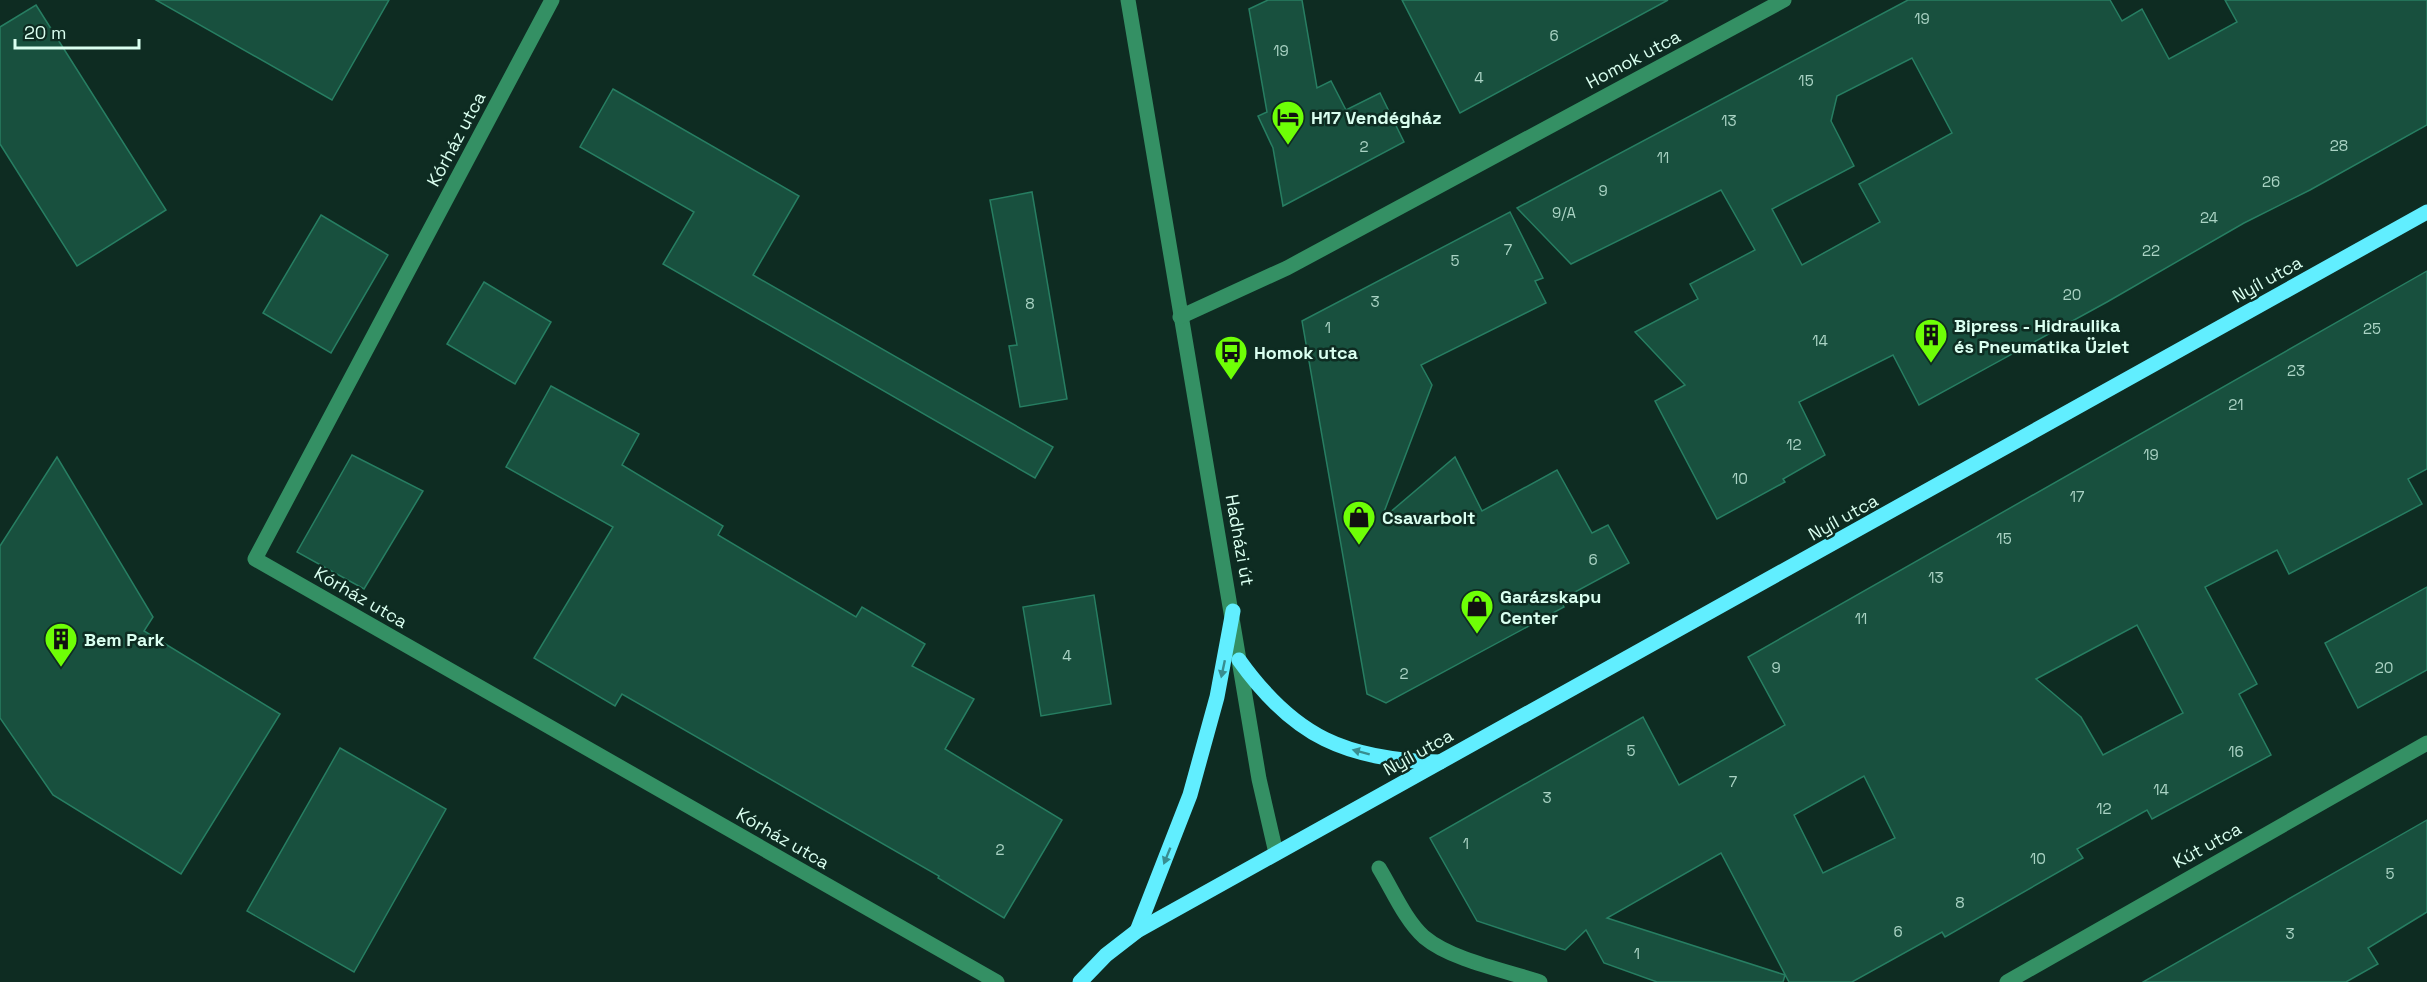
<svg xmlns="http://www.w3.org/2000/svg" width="2427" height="982" font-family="'Space Grotesk',sans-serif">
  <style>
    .building { fill: #18503e; stroke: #277e62; stroke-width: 1.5; fill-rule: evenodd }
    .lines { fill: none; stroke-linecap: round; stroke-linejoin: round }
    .minor { stroke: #349064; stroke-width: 15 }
    .major { stroke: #61eeff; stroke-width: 15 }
    .oneway { fill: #388d90 }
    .labels { text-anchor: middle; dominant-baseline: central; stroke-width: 5; stroke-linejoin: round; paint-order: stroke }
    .number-label { font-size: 15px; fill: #aad3c4 }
    .street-label { font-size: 18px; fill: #dafff0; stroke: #0e2c22 }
    .poi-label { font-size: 18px; font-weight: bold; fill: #dafff0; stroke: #0e2c22; text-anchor: start }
  </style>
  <rect width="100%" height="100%" fill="#0e2c22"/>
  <g class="building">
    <polygon points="156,0 389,0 332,100"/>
    <polygon points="1268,0 1302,0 1317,88 1331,81 1346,110 1380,93 1404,142 1283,206 1273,148 1258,116 1267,112 1249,9"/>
    <polygon points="1402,0 1668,0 1460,113"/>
    <path d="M1908,0H2110L2122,21L2142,9L2169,59L2237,22L2225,0H2427V125L2310,190L2244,223L2107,302L1919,405L1893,355L1799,402L1825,455L1783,479L1785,482L1717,519L1655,401L1685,385L1635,332L1698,299L1690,284L1755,250L1721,190L1571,264L1517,208ZM1912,58L1952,133L1859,184L1880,222L1802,265L1772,209L1854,166L1831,121L1837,96Z"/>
    <polygon points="36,5 166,210 77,266 0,144 0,27"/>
    <polygon points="613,89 799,196 753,275 1053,447 1035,478 663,264 694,212 580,147"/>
    <polygon points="1032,192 1067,399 1020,407 1009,346 1017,345 990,200"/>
    <polygon points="1510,212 1543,278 1535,281 1546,303 1421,365 1432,385 1381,520 1455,457 1482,511 1557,470 1592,533 1608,525 1629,563 1560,600 1564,607 1386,703 1367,694 1302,321"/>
    <polygon points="321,215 388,255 331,353 263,313"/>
    <path d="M2427,271V469L2408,479L2422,504L2289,574L2277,550L2205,587L2257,684L2239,694L2271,755L2152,819L2147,810L2077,849L2083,858L1945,937L1942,932L1852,982H1789L1721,853L1607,918L1785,975L1783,982H1657L1604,963L1586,930L1565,950L1477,921L1430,838L1643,717L1679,785L1785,725L1748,657ZM2137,625L2183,713L2103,755L2081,717L2036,679ZM1864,776L1895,838L1823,873L1794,815Z"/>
    <polygon points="484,282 551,322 515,384 447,344"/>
    <polygon points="551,386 639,434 622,465 723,526 718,535 856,617 862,607 925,644 912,666 974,699 945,749 1062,820 1004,918 938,878 939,876 622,694 615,706 534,658 613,527 506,467"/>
    <polygon points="352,455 423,491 364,589 297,552"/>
    <polygon points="57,457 153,617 144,631 280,714 181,874 53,795 0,718 0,546"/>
    <polygon points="2427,587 2427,670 2358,708 2325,643"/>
    <polygon points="1094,595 1111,704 1041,716 1023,607"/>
    <polygon points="340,748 446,809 354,972 247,911"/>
    <polygon points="2427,820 2427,912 2368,948 2378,964 2346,982 2143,982"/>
  </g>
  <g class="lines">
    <g class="minor">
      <polyline points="552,0 255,559 997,982"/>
      <polyline points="1128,0 1259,779 1276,853"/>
      <polyline points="1180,317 1287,268 1784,0"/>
      <path d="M1379,868C1392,889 1405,920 1424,937C1451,960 1507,971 1540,982"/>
      <polyline points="2007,982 2427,743"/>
    </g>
    <g class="major">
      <path d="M1239,660C1294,737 1346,760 1440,762"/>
      <polyline points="1137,931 1190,795 1217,697 1233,611"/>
      <polyline points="1080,982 1106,955 1137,931 2427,212"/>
    </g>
  </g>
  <defs><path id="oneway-solid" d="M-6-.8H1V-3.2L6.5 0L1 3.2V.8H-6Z" transform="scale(1.5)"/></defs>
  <g class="oneway">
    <use href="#oneway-solid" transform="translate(1223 669) rotate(102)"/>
    <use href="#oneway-solid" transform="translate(1361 752) rotate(-165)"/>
    <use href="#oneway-solid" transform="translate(1167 856) rotate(112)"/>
  </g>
  <defs>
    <g id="hotel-pin" transform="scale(1.725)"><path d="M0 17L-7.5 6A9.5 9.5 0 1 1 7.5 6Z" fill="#6eff06" stroke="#0e2c22"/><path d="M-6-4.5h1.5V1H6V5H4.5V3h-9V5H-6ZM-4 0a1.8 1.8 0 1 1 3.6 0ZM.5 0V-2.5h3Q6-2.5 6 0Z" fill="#111"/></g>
    <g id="building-pin" transform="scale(1.725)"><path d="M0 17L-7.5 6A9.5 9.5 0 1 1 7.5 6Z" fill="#6eff06" stroke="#0e2c22"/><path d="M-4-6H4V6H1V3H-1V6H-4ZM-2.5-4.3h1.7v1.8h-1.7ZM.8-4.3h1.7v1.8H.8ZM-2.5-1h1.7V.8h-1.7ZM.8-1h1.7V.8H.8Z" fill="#111"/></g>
    <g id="bus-pin" transform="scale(1.725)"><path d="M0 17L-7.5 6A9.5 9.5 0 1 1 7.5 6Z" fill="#6eff06" stroke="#0e2c22"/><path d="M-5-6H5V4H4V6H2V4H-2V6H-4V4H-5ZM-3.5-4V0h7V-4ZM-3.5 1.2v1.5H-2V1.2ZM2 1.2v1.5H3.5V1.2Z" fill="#111"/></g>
    <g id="shop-pin" transform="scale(1.725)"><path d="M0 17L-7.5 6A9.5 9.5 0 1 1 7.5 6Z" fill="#6eff06" stroke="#0e2c22"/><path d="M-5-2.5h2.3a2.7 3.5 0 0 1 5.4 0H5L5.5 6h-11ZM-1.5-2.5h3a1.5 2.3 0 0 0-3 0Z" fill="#111"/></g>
  </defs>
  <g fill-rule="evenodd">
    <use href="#hotel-pin" x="1288" y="117"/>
    <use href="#building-pin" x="1931" y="335"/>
    <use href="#bus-pin" x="1231" y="352"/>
    <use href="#shop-pin" x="1359" y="517"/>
    <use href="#shop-pin" x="1477" y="606"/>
    <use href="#building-pin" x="61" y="639"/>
  </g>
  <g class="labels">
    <g class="number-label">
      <text x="1922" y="18">19</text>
      <text x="1554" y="35">6</text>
      <text x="1281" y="50">19</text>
      <text x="1479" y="77">4</text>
      <text x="1806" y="80">15</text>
      <text x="1729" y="120">13</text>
      <text x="2339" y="145">28</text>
      <text x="1364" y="146">2</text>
      <text x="1663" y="157">11</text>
      <text x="2271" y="181">26</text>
      <text x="1603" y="190">9</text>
      <text x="1564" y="212">9/A</text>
      <text x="2209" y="217">24</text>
      <text x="1508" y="249">7</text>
      <text x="2151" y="250">22</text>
      <text x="1455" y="260">5</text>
      <text x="2072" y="294">20</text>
      <text x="1375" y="301">3</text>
      <text x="1030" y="303">8</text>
      <text x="1328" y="327">1</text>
      <text x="2372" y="328">25</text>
      <text x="1820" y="340">14</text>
      <text x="2296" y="370">23</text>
      <text x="2236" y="404">21</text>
      <text x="1794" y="444">12</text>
      <text x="2151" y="454">19</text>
      <text x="1740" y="478">10</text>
      <text x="2077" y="496">17</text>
      <text x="2004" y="538">15</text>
      <text x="1593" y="559">6</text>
      <text x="1936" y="577">13</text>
      <text x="1861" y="618">11</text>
      <text x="1067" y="655">4</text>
      <text x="1776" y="667">9</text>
      <text x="2384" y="667">20</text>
      <text x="1404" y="673">2</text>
      <text x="1631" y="750">5</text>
      <text x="2236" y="751">16</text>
      <text x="1733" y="781">7</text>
      <text x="2161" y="789">14</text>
      <text x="1547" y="797">3</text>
      <text x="2104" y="808">12</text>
      <text x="1466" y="843">1</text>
      <text x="1000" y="849">2</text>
      <text x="2038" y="858">10</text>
      <text x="2390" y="873">5</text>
      <text x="1960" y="902">8</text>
      <text x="1898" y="931">6</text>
      <text x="2290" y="933">3</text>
      <text x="1637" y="953">1</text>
    </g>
    <g class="street-label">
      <text transform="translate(1633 59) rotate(-28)">Homok utca</text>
      <text transform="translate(456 139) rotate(-62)">Kórház utca</text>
      <text transform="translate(2267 279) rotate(-29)">Nyíl utca</text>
      <text transform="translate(1843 517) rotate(-29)">Nyíl utca</text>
      <text transform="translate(1240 540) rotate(80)">Hadházi út</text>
      <text transform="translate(361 597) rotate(30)">Kórház utca</text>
      <text transform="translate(1418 752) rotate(-29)">Nyíl utca</text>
      <text transform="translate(783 838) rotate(30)">Kórház utca</text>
      <text transform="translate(2207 845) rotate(-29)">Kút utca</text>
    </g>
    <g class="poi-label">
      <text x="1311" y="117">H17 Vendégház</text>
      <text x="1954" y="325">Bipress - Hidraulika<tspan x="1954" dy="21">és Pneumatika Üzlet</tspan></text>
      <text x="1254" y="352">Homok utca</text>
      <text x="1382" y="517">Csavarbolt</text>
      <text x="1500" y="596">Garázskapu<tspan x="1500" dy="21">Center</tspan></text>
      <text x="84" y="639">Bem Park</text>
    </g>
  </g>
  <path d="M15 39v9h124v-9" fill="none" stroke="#dafff0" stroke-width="3"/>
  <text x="24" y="39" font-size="18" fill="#dafff0" stroke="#0e2c22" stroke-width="4.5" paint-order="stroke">20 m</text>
</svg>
